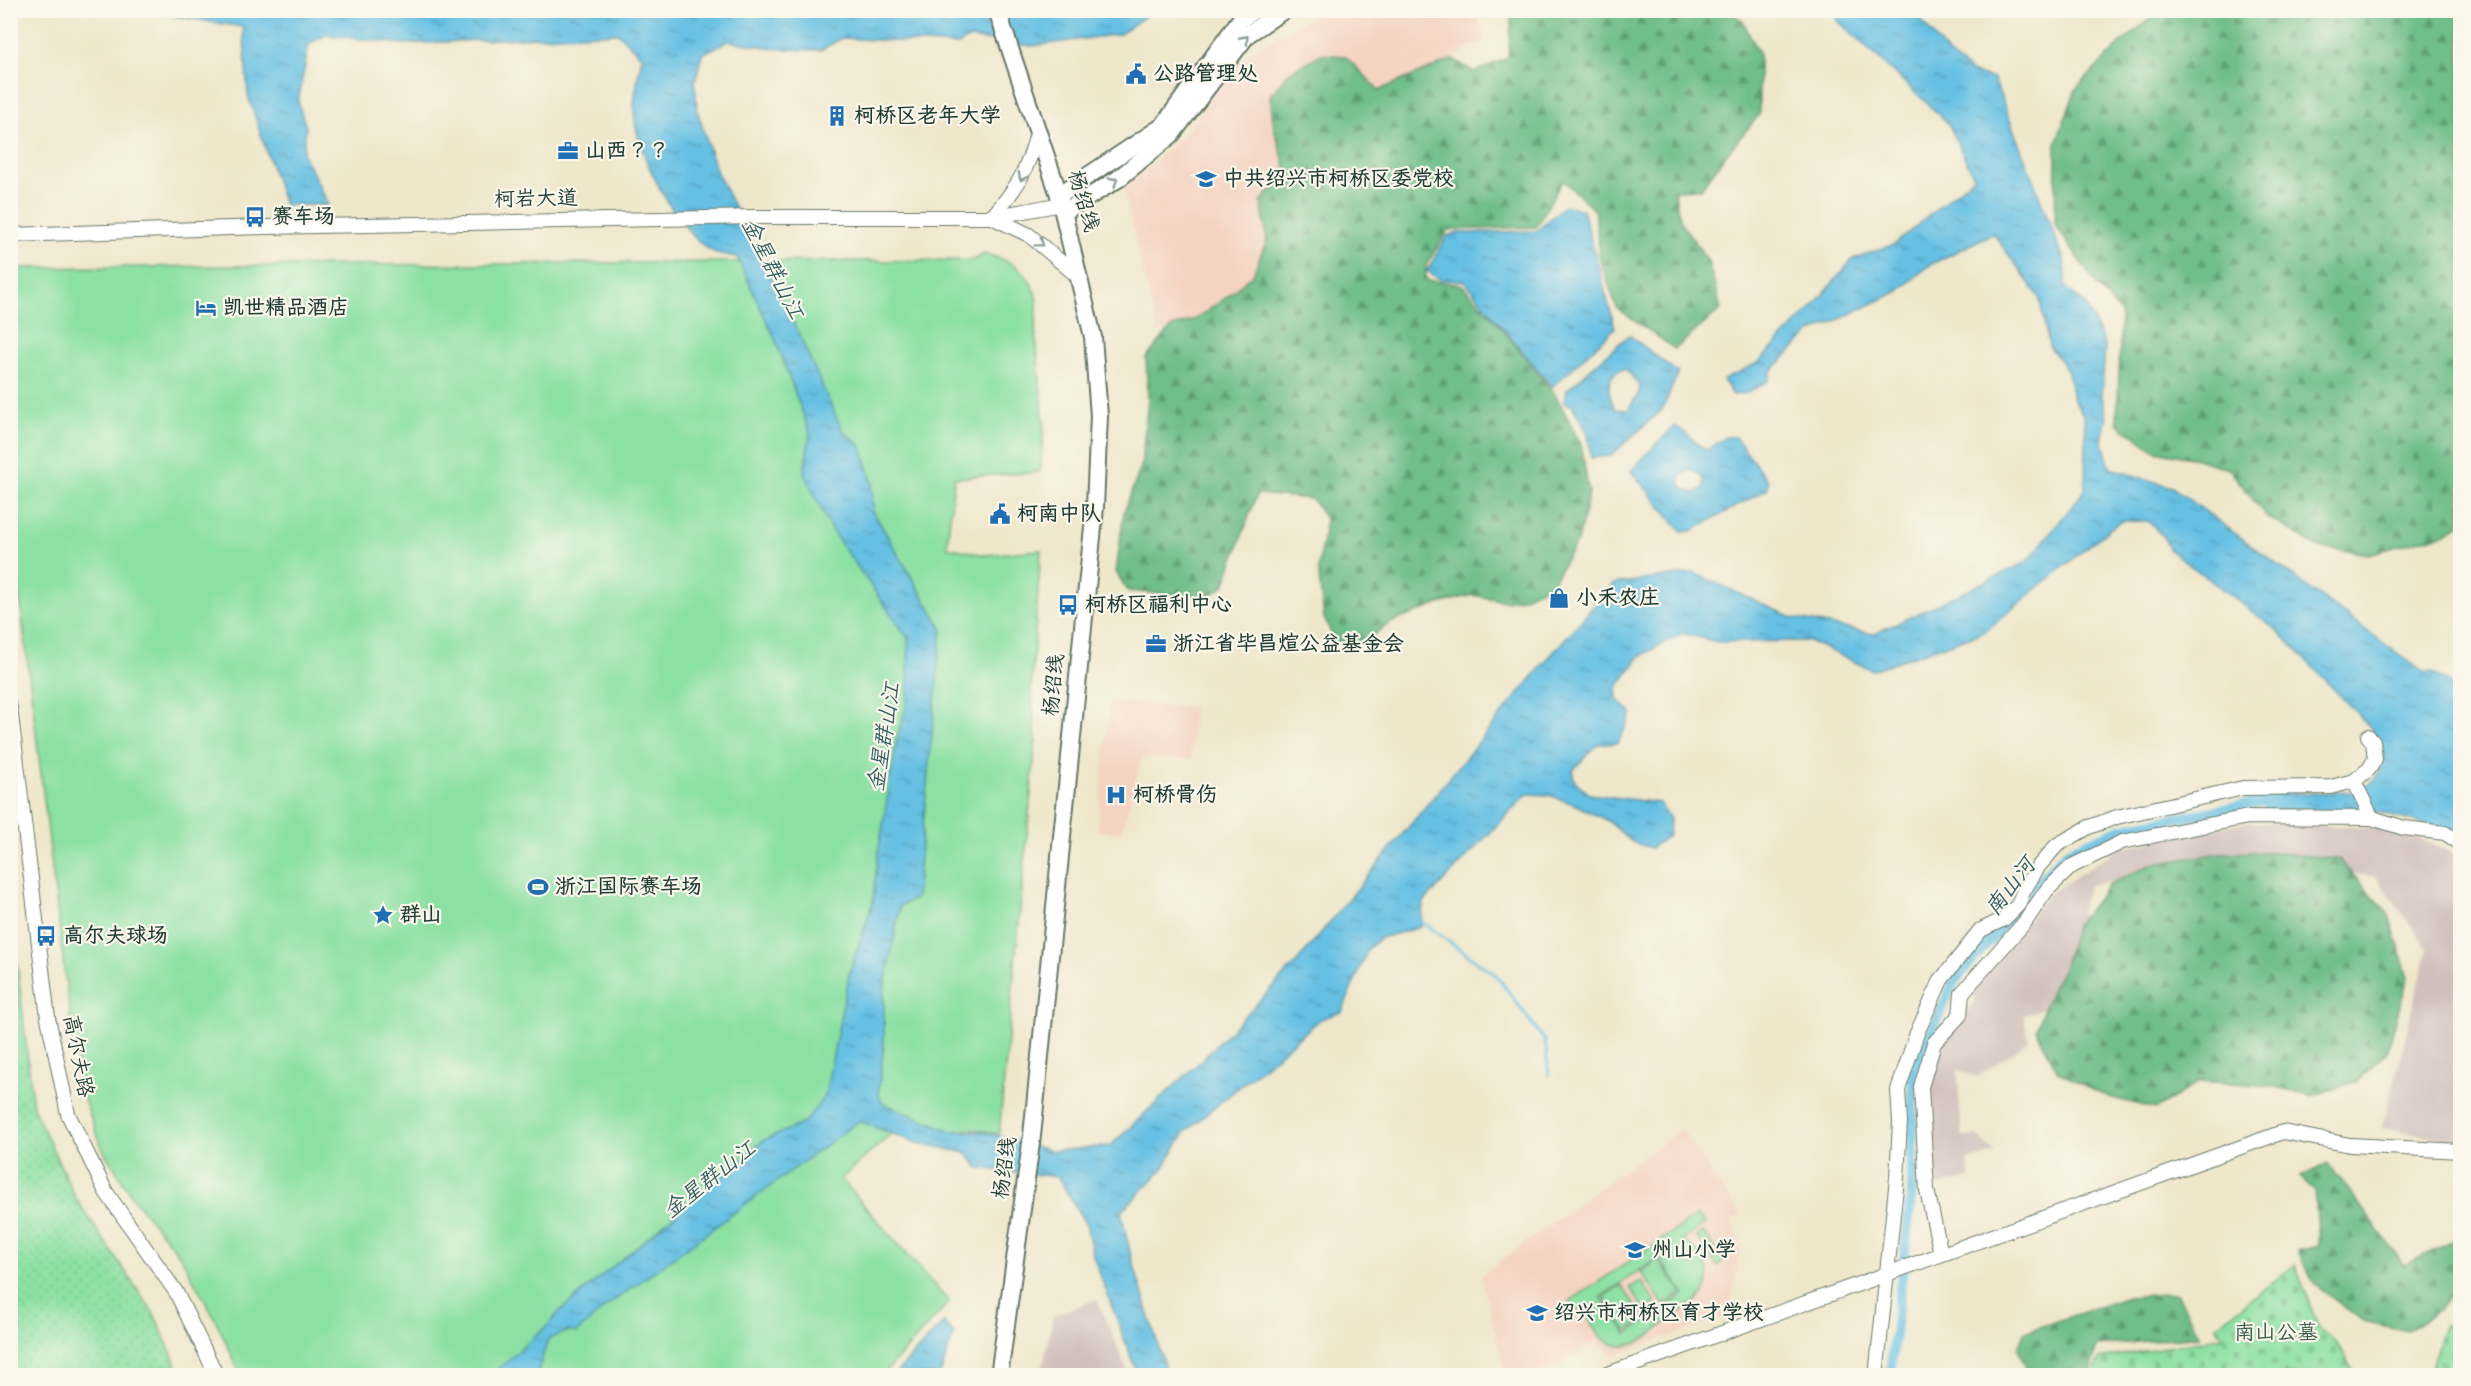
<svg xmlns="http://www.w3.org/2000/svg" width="2471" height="1386" font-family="Mynerve,'LXGW WenKai TC',sans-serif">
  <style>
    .built { fill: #f4d3c1 }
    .industrial { fill: #d0c0bc }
    .grass { fill: url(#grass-dots); stroke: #558e6c; stroke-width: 1.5 }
    .forest { fill: url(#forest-firs); stroke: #487e5e; stroke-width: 1.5 }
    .cemetery { fill: url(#cemetery-stones); stroke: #558e6c; stroke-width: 1.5 }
    .pitch { fill: #8be0a3; stroke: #558e6c; stroke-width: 1.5; fill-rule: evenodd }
    .water { fill: url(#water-ripples); stroke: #427e8c; stroke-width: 1.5; fill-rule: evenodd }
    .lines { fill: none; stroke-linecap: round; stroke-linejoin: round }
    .stream { stroke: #65c0e3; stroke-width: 3 }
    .canal { stroke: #65c0e3; stroke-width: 10 }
    .minor-casing { stroke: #677868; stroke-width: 16 }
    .major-casing { stroke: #677868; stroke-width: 20 }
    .minor { stroke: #fff; stroke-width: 14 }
    .major { stroke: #fff; stroke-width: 16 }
    .oneway { stroke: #8f9e9a }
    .labels { text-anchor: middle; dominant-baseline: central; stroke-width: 4.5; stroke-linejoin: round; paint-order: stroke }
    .poi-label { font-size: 21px; font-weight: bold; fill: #1f3d34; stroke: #fbf7ec; text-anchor: start }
    .street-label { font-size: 21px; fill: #1f3d34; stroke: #fbf7ec }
    .park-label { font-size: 21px; fill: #355e4a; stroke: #fbf7ec }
    .water-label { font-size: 22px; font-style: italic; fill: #305e60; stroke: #fbf7ec }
  </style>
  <defs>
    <pattern id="grass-dots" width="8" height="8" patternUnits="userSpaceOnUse" patternTransform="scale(1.5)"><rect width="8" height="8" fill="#8be0a3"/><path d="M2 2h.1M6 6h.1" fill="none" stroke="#78c18d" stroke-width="1.8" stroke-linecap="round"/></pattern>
    <pattern id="forest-firs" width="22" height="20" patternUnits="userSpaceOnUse" patternTransform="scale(1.5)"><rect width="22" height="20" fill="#70be89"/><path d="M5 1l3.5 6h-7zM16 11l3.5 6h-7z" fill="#5b9c71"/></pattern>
    <pattern id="cemetery-stones" width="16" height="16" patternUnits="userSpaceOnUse" patternTransform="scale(1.5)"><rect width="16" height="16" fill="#8be0a3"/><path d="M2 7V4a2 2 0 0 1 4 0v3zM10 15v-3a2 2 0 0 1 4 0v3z" fill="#78c18d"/></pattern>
    <pattern id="water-ripples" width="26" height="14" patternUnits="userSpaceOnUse" patternTransform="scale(1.5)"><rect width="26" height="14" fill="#65c0e3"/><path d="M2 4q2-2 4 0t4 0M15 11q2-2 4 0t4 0" fill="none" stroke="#539db9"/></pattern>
  </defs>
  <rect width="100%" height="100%" fill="#fbf7ec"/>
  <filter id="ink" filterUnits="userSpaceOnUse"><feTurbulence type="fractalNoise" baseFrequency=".0167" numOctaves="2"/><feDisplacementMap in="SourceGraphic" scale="12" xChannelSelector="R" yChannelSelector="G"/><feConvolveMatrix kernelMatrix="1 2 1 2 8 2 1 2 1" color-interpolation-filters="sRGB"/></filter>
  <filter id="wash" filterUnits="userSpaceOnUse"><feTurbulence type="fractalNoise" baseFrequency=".008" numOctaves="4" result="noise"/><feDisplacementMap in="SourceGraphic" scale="24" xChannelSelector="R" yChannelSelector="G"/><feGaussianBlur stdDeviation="1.35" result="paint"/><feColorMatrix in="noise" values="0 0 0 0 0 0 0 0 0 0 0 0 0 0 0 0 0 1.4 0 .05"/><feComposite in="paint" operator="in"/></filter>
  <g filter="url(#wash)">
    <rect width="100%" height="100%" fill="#eee7ca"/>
    <g class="built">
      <polygon points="1327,10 1476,11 1486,41 1470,46 1453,59 1379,90 1345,56 1274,129 1287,171 1261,202 1267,240 1253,274 1228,296 1194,320 1158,333 1123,187 1181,138 1241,58 1311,17"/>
      <polygon points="1110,702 1193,707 1191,759 1142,758 1121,833 1097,831"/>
      <polygon points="1681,1129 1741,1216 1731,1220 1741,1245 1729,1312 1725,1317 1611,1356 1597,1341 1557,1367 1531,1375 1506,1375 1481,1275"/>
    </g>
    <g class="industrial">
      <polygon points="2246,822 2400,829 2460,857 2460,1141 2382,1128 2428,949 2376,877 2247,859 2089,885 2080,912 2096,939 2048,1007 2023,1015 2029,1041 1977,1077 1957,1069 1962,1137 1978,1136 1995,1153 1968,1161 1970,1178 1936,1186 1926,1087 1936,1045 1976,1001 1971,988 2049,894 2120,848"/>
      <polygon points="1097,1299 1129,1375 1041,1375 1053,1316"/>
    </g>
    <polygon class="grass" points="10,898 33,1107 76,1199 154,1314 181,1375 11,1375"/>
    <g class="forest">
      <polygon points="1726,10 1742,20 1759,53 1759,115 1724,157 1701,189 1674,190 1680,221 1708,261 1721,309 1675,349 1617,308 1600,260 1595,210 1563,180 1536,227 1448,230 1426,265 1426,280 1462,285 1494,319 1555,394 1581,444 1589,493 1578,540 1551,584 1522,598 1505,601 1472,595 1439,604 1390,623 1357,647 1335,641 1324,618 1318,568 1326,520 1312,499 1257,494 1224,586 1208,597 1128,591 1116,572 1124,512 1141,467 1148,398 1146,358 1172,327 1194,320 1228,296 1253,274 1267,240 1261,202 1287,171 1274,129 1270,96 1288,73 1321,54 1345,56 1379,90 1453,59 1474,72 1508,58 1512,11"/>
      <polygon points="2159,11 2460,11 2460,524 2446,533 2369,554 2317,547 2266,516 2229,469 2197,459 2155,451 2117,423 2121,314 2096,284 2055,225 2056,143 2076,89 2121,43"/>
      <polygon points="2274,852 2339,859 2389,915 2408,977 2387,1052 2357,1081 2312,1096 2272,1086 2200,1081 2156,1109 2109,1097 2058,1072 2036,1029 2052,988 2063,969 2075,927 2109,884 2153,864 2220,853"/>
      <polygon points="2327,1164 2342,1181 2404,1265 2460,1238 2460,1287 2438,1310 2408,1331 2363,1321 2315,1285 2297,1251 2319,1246 2315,1191 2300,1177"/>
      <polygon points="2177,1293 2200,1336 2096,1346 2091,1375 2029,1375 2018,1349 2024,1332 2128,1297"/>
    </g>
    <g class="cemetery">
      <polygon points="2295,1265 2319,1328 2337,1344 2357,1375 2095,1375 2099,1359 2223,1337 2216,1326"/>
      <polygon points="2444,1324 2460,1335 2460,1375 2430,1375"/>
    </g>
    <g class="pitch">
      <path d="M984,254C1024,262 1044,286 1035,327L1044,425L1040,472L954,478L947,547L985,555L1041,550L1031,690L1036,739L999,1134L974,1129L951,1131L912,1115L841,1179L949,1302L883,1375H241L216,1321L181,1257L135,1201L103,1150L82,1094L69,1009L14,549L10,480V268L974,260Z"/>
      <path d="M1698,1215L1705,1224L1682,1241C1704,1251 1718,1275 1701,1297C1693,1306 1680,1312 1671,1319C1660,1327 1649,1337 1637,1343C1610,1354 1588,1331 1587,1306L1578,1312L1570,1301ZM1659,1257L1684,1294L1627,1334L1601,1297Z"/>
      <polygon points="1703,1232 1723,1261 1717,1266 1696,1236"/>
      <polygon points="1658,1260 1682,1293 1664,1305 1641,1272"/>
      <polygon points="1641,1281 1656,1303 1645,1310 1630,1288"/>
      <polygon points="1621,1285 1645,1319 1627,1331 1604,1297"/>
    </g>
    <g class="water">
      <path d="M142,11H1152L1120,34L1032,46L969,38L958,45L842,38L821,50L780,49L728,41L702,54L695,82L697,110L717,173L795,325L842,430L862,447L872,481L873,512L942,628L916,898L900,906L884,991V1045L878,1094L882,1103L951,1131L984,1132L1052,1151L1110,1146L1203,1059L1296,963L1545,662L1613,584L1694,573L1793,618L1874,634L2027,562L2085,490L2086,442L2084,416L2073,399L2068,371L2049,346L2039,297L1993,233L1930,265L1897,292L1810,333L1771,371L1768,381L1748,393L1733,395L1723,380L1758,363L1808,312L1853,259L1895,244L1974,177L1948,123L1837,20L1832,11H1914L1948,54L1971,72L1994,79L2064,260L2066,287L2086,305L2105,346L2102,397L2107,417L2102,439L2110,468L2172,487L2423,672H2432L2460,690V834L2377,812L2266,810L2264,794L2351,792C2375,785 2377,779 2385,757L2370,727L2278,631L2170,550L2163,536L2148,521H2122L2112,527L1984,632L1872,670L1809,641L1717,642L1682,633L1639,657L1616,689L1617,699L1632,714L1618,743L1598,744L1573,770V779L1589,794L1659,803L1670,819L1669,835L1651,848L1632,842L1608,821L1576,805L1549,795L1527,794L1423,903L1421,927L1380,938L1368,949L1342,1012L1321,1019L1185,1132L1162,1170L1121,1212L1130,1252L1167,1375H1138L1094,1259L1086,1225L1058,1177L979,1168L967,1153L917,1143L859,1121L606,1307L576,1333L568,1331L548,1339L537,1375H494L498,1369L547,1326L560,1311L764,1140L804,1123L825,1096L849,974L873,902L878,855L897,739L908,699V638L832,531L804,473L810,433L775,339L737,257C729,255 717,255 710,250C675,228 636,153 634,112C633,95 639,75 642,57L618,33L404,44L326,35L309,44L298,102L306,127L303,154L329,205H284L248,95L243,27Z"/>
      <polygon points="1565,205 1583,210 1615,328 1552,387 1464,281 1441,280 1427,271 1447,236 1458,233 1537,231"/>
      <path d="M1629,335L1678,373L1662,410L1610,456L1591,458L1588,434L1572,405L1564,403L1566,391ZM1626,369L1640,386L1639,393L1628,410L1615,409C1608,394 1603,372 1626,369Z"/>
      <path d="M1674,426C1687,430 1694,445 1707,450L1726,437H1735L1768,481L1767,489L1692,531L1682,532L1631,471ZM1692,469L1703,478L1704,487L1696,493L1685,490L1679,482L1681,475Z"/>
      <polygon points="944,1322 954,1334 940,1375 894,1375"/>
    </g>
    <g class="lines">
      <polyline class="stream" points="1419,920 1496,975 1545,1041 1549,1075"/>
      <polyline class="canal" points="1890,1376 1912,1192 1913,1072 1954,982 1988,942 2025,907 2042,877 2069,851 2120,829 2259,802 2277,802"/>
    </g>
  </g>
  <g filter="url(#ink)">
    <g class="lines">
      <g class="minor-casing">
        <g id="minor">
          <polyline points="992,217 1029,235 1081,279"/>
          <path d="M992,217C1020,184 1027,171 1038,130"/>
          <polyline points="10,235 266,227 757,217 992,217 1062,204"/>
          <polyline points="10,707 48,1018 68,1114 106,1192 176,1292 217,1376"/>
          <polyline points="2354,781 2372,818"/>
          <polyline points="1941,1254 1927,1190 1921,1087 1934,1043 1960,1015 1962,993 2025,922 2046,891 2072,866 2122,842 2248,817 2372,818 2404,828 2445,833 2460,843"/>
          <polyline points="1602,1376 2283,1132 2350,1145 2460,1151"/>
          <polyline points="1876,1376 1897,1178 1900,1122 1898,1090 1917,1033 1941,980 1981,930 2004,919 2018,905 2023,892 2038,867 2057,845 2089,827 2117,817 2243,788 2331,787 2354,781 2369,769 2375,759 2373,742 2368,736"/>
        </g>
      </g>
      <g class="major-casing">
        <g id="major">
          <polyline points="997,10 1059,195 1093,337 1099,416 1095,507 1032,1136 999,1376"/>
          <polyline points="1059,195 1163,126 1240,20 1254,10"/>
          <polyline points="1064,212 1118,179 1172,134 1248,34 1284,10"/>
        </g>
      </g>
      <use href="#minor" class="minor"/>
      <use href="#major" class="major"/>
    </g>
    <defs><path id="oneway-chevron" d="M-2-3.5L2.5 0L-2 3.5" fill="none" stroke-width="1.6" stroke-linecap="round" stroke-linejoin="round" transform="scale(1.5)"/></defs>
    <g class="oneway">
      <use href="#oneway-chevron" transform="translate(1245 39) rotate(-48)"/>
      <use href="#oneway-chevron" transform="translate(1022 177) rotate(117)"/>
      <use href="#oneway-chevron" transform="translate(1114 181) rotate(-33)"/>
      <use href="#oneway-chevron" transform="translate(1040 243) rotate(37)"/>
    </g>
  </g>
  <defs>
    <g id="civic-bare" transform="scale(1.62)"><path d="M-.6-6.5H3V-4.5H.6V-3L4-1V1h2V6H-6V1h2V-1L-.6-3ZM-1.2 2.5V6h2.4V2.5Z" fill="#1f6fb2" stroke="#fbf7ec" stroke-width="2.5" paint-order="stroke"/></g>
    <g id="building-bare" transform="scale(1.62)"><path d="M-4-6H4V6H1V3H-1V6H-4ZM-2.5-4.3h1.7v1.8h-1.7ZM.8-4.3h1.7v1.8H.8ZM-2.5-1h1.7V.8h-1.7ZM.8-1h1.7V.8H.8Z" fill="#1f6fb2" stroke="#fbf7ec" stroke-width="2.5" paint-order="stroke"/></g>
    <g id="office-bare" transform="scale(1.62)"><path d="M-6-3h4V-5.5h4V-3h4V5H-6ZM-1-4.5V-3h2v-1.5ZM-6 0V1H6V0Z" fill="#1f6fb2" stroke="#fbf7ec" stroke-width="2.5" paint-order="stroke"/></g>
    <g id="university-bare" transform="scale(1.62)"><path d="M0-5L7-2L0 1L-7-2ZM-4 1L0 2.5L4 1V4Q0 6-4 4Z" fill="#1f6fb2" stroke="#fbf7ec" stroke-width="2.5" paint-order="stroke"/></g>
    <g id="bus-bare" transform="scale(1.62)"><path d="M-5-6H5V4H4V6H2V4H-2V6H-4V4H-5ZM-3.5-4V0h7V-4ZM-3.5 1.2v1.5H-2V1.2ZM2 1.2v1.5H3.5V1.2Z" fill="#1f6fb2" stroke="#fbf7ec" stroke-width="2.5" paint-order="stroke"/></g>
    <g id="hotel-bare" transform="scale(1.62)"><path d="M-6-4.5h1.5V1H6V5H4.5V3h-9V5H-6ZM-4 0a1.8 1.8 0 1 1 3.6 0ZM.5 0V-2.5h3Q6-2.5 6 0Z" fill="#1f6fb2" stroke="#fbf7ec" stroke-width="2.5" paint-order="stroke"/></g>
    <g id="shop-bare" transform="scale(1.62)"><path d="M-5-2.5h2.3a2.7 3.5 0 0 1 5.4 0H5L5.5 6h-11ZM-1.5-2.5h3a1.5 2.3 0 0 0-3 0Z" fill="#1f6fb2" stroke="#fbf7ec" stroke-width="2.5" paint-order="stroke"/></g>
    <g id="hospital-bare" transform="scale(1.62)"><path d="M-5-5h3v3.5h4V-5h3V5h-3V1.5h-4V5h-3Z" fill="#1f6fb2" stroke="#fbf7ec" stroke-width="2.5" paint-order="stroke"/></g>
    <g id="stadium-bare" transform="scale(1.62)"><path d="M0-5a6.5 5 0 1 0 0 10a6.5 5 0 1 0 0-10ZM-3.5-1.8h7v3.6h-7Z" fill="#1f6fb2" stroke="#fbf7ec" stroke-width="2.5" paint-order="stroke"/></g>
    <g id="sight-bare" transform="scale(1.62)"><path d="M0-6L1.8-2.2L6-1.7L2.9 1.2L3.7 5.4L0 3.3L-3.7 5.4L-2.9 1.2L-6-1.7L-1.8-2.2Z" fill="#1f6fb2" stroke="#fbf7ec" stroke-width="2.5" paint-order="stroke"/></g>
    <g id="school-bare" transform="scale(1.62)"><path d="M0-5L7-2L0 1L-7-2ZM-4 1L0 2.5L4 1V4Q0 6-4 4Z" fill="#1f6fb2" stroke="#fbf7ec" stroke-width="2.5" paint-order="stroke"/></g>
  </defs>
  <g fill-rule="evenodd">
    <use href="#civic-bare" x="1136" y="74"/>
    <use href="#building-bare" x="837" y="116"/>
    <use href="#office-bare" x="568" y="151"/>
    <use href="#university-bare" x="1206" y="179"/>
    <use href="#bus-bare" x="255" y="217"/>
    <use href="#hotel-bare" x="206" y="308"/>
    <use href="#civic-bare" x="1000" y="514"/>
    <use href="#shop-bare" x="1559" y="598"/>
    <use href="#bus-bare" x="1068" y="605"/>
    <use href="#office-bare" x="1156" y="644"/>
    <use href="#hospital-bare" x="1116" y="795"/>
    <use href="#stadium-bare" x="538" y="887"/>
    <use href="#sight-bare" x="383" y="915"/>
    <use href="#bus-bare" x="46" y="936"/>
    <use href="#school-bare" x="1635" y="1250"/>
    <use href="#school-bare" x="1537" y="1313"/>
  </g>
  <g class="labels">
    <g class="poi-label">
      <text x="1153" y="74">公路管理处</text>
      <text x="854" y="116">柯桥区老年大学</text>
      <text x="585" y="151">山西？？</text>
      <text x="1223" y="179">中共绍兴市柯桥区委党校</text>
      <text x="272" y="217">赛车场</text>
      <text x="223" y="308">凯世精品酒店</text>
      <text x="1017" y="514">柯南中队</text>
      <text x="1576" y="598">小禾农庄</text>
      <text x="1085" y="605">柯桥区福利中心</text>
      <text x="1173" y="644">浙江省毕昌煊公益基金会</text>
      <text x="1133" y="795">柯桥骨伤</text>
      <text x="555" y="887">浙江国际赛车场</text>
      <text x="400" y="915">群山</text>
      <text x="63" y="936">高尔夫球场</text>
      <text x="1652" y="1250">州山小学</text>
      <text x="1554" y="1313">绍兴市柯桥区育才学校</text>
    </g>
    <g class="street-label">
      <text transform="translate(536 199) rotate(-1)">柯岩大道</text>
      <text transform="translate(1083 201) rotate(74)">杨绍线</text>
      <text transform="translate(1054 685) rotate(-84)">杨绍线</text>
      <text transform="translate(78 1056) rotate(79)">高尔夫路</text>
      <text transform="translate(1005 1168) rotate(-82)">杨绍线</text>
    </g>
    <g class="park-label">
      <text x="2276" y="1333">南山公墓</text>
    </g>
    <g class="water-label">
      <text transform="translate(772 269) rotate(63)">金星群山江</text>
      <text transform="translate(885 737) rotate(-81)">金星群山江</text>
      <text transform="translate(2011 887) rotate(-52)">南山河</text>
      <text transform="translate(710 1180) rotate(-38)">金星群山江</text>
    </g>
  </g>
  <rect width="2471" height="1386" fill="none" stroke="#fbf7ec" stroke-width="36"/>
</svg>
